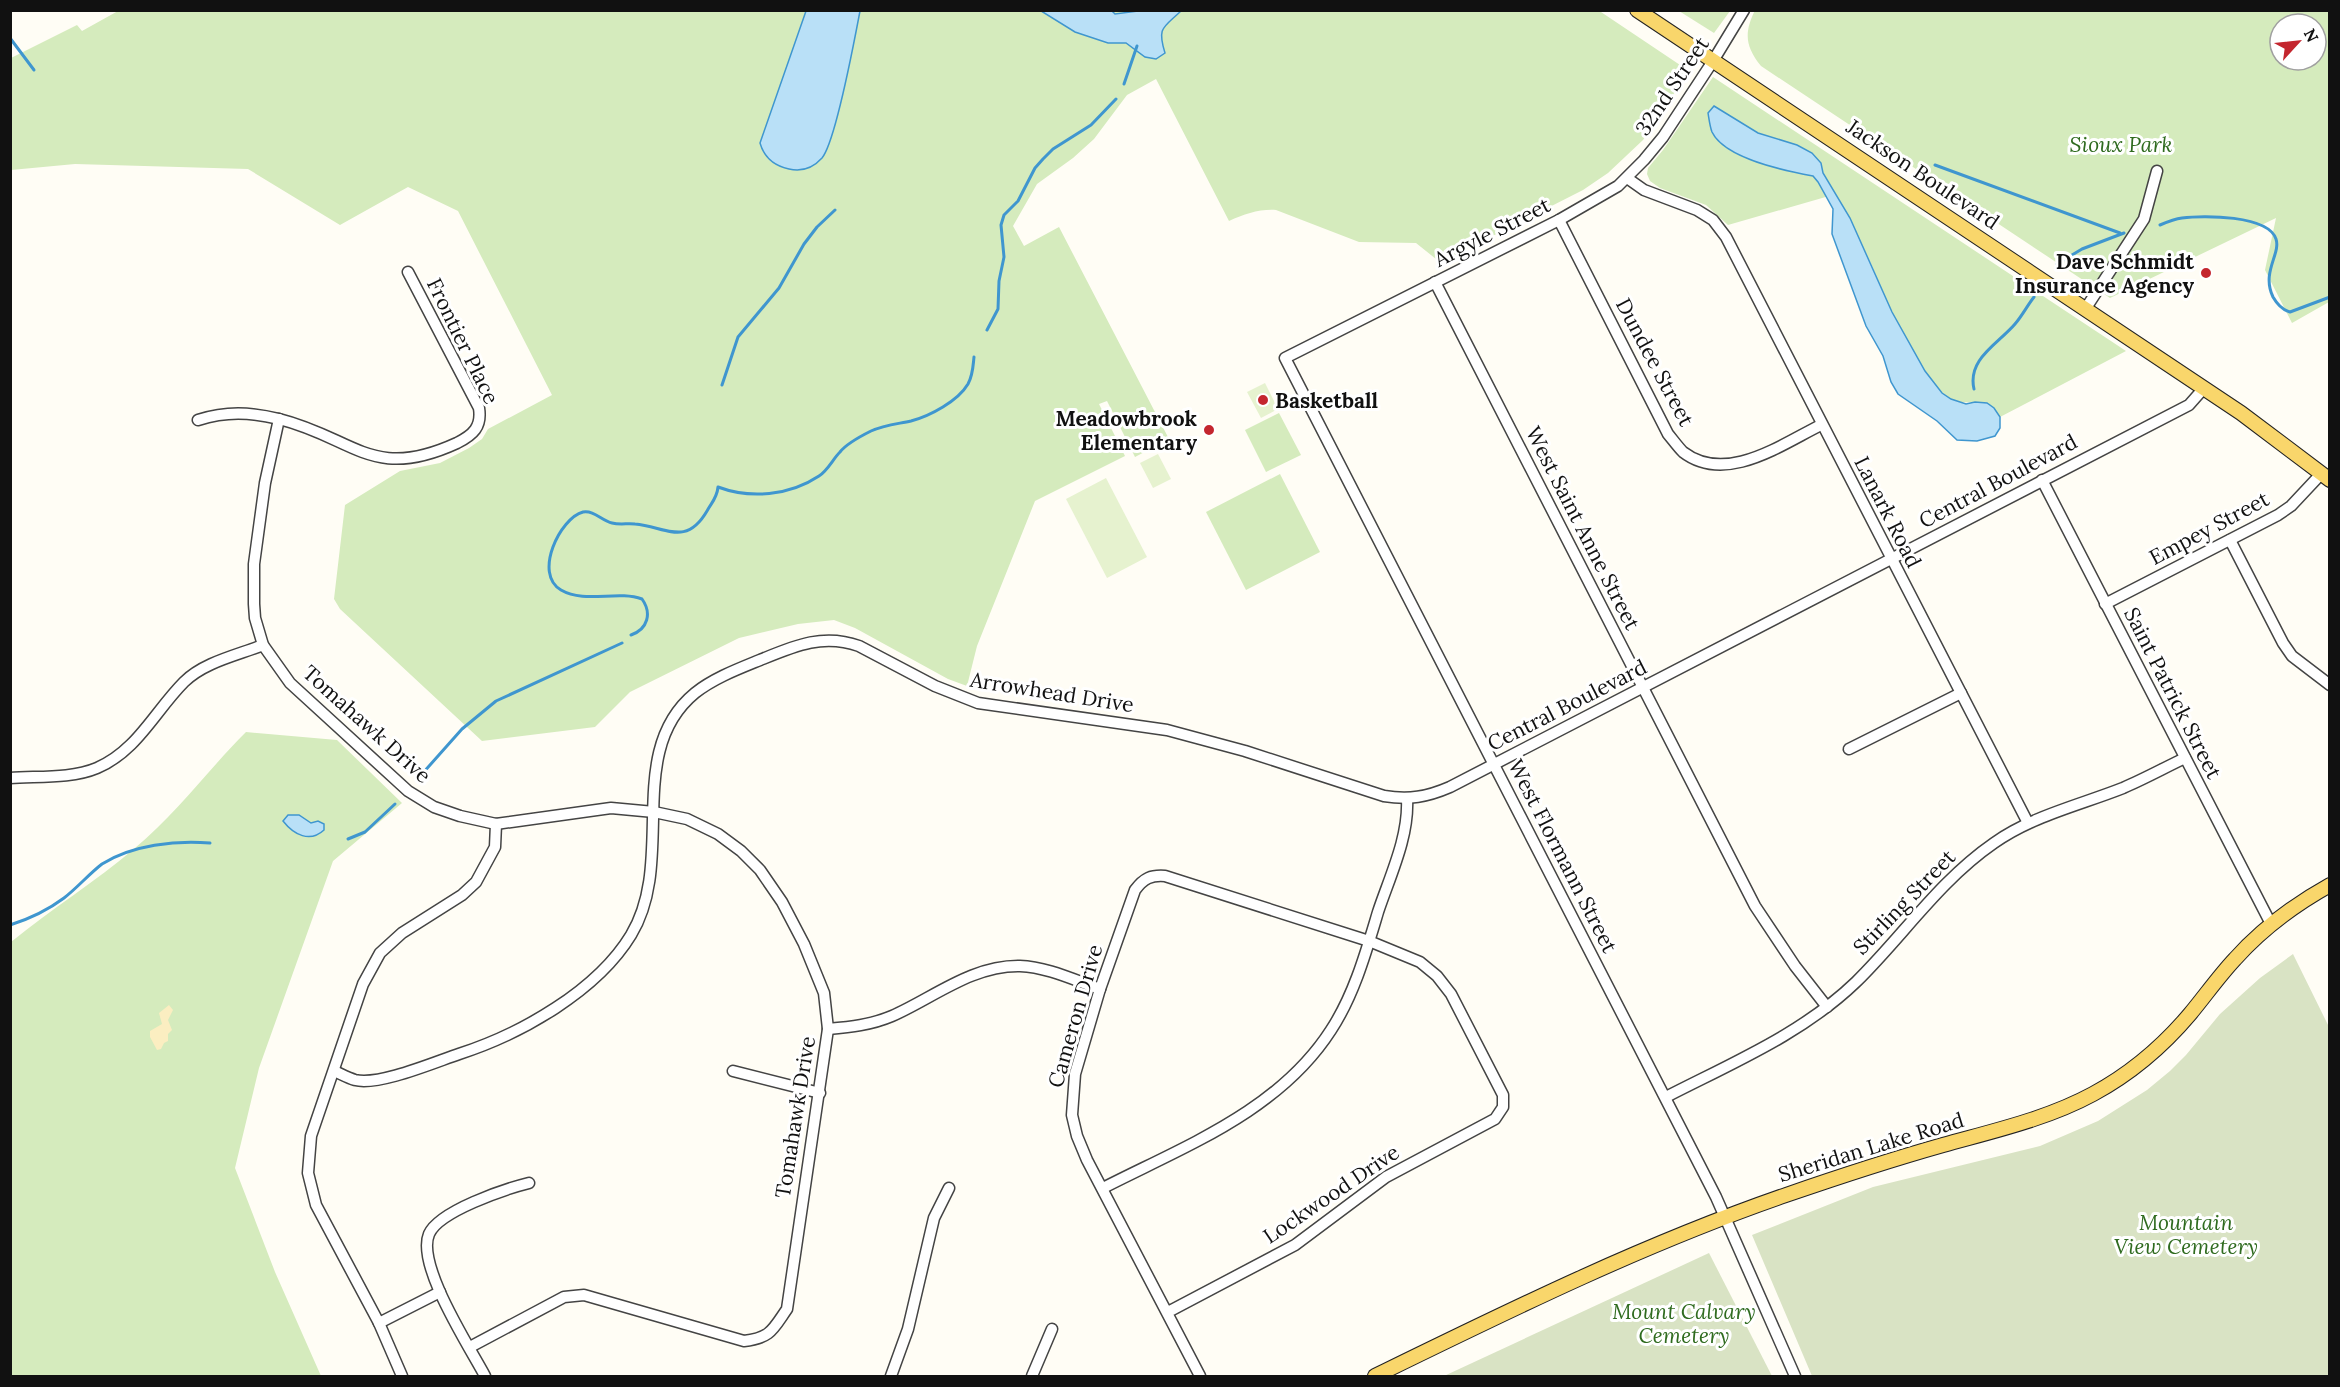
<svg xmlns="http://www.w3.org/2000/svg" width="2340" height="1387" font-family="Lora,serif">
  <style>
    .green { fill: #d5ebbd; fill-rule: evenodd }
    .sand { fill: #fbeec1 }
    .cemetery { fill: #d9e3c4 }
    .pitch { fill: #e6f2cf }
    .water { fill: #b9e0f7; stroke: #3f96cf; stroke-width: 1.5 }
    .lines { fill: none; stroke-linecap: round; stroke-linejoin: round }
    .stream { stroke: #3f96cf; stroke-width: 3 }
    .minor-casing { stroke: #444; stroke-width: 13 }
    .major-casing { stroke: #222; stroke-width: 16 }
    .minor { stroke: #fff; stroke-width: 10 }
    .major { stroke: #f9d66b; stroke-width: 14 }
    .poi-dot { fill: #c4262e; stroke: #fff; stroke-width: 2 }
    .labels { text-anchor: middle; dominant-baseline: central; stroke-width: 6; stroke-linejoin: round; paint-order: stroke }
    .street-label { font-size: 21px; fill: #111; stroke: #fff }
    .park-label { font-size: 21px; font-style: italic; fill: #2f6b1f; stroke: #fff }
    .poi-label { font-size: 21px; font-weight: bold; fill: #111; stroke: #fff; text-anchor: end }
  </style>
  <rect width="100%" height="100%" fill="#fffdf5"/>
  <g class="green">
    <path d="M1598,10L1689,71L1643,140L1608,173L1583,190L1443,261L1436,259L1416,243L1359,242L1276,210C1259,209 1245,214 1229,221L1156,79L1127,95L1094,139L1073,158L1037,184L1013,226L1024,246L1059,227L1169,439L1135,457L1107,401L1099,404L1125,456L1035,501L977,646L967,686L948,679L855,628L834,620L798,624L739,638L630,692L595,727L482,741L340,609L334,599L345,505L400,471L440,463L469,448L482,439L488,429L552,395L458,211L408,187L340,225L248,169L75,164L11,170V58L77,25L82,31L118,11Z"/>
    <path d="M1755,10L2329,11V302L2292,323L2265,270L2276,218L2110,298L1761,66C1745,46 1744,33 1755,10ZM2280,24H2316V60H2280Z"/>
    <polygon points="1679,11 1730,11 1714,33"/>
    <path d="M1713,77L2126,351L2000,417C1982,389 1962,414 1941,392C1913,363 1888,305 1873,268C1862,243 1848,218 1836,194L1728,225L1706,205L1660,188L1650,181L1647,174L1648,168L1663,150Z"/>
    <polygon points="1279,413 1301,455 1266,472 1245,430"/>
    <polygon points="1280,474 1320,552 1246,590 1206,512"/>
    <path d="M246,732L337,740L402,803L333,861L259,1068L235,1168L275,1272L321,1376H11V942C51,909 95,882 135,848C176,814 208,770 246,732Z"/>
  </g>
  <polygon class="sand" points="169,1005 173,1010 168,1020 172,1030 168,1034 168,1041 164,1043 161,1049 157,1050 150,1037 150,1031 162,1024 159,1013"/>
  <g class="cemetery">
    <polygon points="2293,954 2329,1027 2329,1376 1812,1376 1752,1235 1873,1187 2040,1146 2098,1121 2147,1090 2170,1071 2186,1055 2220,1014 2260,978"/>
    <polygon points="1709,1253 1772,1376 1444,1376"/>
  </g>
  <g class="pitch">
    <polygon points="1265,383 1278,409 1261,418 1247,392"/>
    <polygon points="1158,454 1171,479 1153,488 1140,463"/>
    <polygon points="1106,478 1147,557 1107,578 1066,499"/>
  </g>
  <g class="water">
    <path d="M1111,10L1115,14L1138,11H1181C1163,28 1157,27 1165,53L1156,59L1145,57L1126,43H1108L1075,32L1041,11Z"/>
    <path d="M806,11H860C855,37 836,141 822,158C813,168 802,172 789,169C774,166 764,157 760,143Z"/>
    <path d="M1714,106L1758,133L1797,145L1812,153L1821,163L1823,173L1850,218L1892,312L1925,371L1942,393L1951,399L1966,404L1975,402L1987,403L1994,408L2000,417V428L1995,436L1977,441L1957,440L1937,421L1898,394L1891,382L1883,356L1866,326L1832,234L1833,209L1818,182L1813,176C1786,171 1725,159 1712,132C1710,127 1709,119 1708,113Z"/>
    <path d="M288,815H299L311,823L318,821L324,824V830C310,843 294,835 283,821Z"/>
  </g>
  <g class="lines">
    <g class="stream">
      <polyline points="10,38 34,70"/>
      <polyline points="1124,84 1137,46"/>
      <polyline points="1935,165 2120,233"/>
      <path d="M2160,225C2167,222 2174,219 2182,218C2203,215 2268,215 2276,239C2281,254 2261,272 2273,297C2277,304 2283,310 2290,312L2330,297"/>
      <polyline points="2057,264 2082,249 2124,233"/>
      <polyline points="987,330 998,309 999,281 1004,257 1001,225 1004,215 1018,201 1035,168 1043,159 1053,149 1091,125 1116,99"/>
      <polyline points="722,385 738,337 779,288 804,244 817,227 835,210"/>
      <path d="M1974,389C1967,359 1998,344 2015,324C2022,316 2027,306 2034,297"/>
      <path d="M631,635C648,629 652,613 642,599C617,590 585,604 561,590C533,574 560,518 583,512C594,510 602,521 612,523C620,525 628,523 635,524C666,527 686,547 707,511C712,502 717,498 718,487C750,499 789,496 819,476C828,470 833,459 840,452C847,443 861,436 871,431C884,425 897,424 911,421C930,416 958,401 968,384C973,375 973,366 974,357"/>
      <polyline points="422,774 462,729 496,701 622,643"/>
      <polyline points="348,839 365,832 395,804"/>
      <path d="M10,925C29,919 48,910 64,898C77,888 89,874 102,864C132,845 176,840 210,843"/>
    </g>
    <g class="minor-casing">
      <g id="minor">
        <polyline points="1744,10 1713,61 1663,137 1644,160 1618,186 1559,220 1285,358 1716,1197 1795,1376"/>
        <polyline points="1627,178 1644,190 1697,210 1713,220 1726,237 2028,823"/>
        <path d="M1559,220L1668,434C1673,440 1678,447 1683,452C1726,485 1782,444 1821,425"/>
        <polyline points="1435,282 1755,906 1795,966 1827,1007"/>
        <polyline points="2086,308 2144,219 2157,171"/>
        <path d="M279,419L265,483L254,564V604L255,618L263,645L290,683L408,791L434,807L460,816L496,824L611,808L654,812L687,819L718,834L741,851L760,870L782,902L804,944L824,993L828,1029L787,1309C773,1329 771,1338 744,1341L584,1295L564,1297L470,1347"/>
        <path d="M198,420C226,411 250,412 279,419C355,438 372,482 457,443C473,435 482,427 479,408L408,272"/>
        <polyline points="2042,480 2271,924"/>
        <polyline points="2230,540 2283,643 2292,656 2330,685"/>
        <polyline points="2105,604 2278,515 2291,506 2321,474"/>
        <polyline points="1849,749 1961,693"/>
        <path d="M10,778C38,776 71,779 97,768C137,751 155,711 184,682C204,662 238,655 263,645"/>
        <path d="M828,1029C850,1027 871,1025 892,1016C933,998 972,965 1020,966C1047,967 1074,980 1100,989"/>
        <path d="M334,1071C341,1074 348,1078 355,1080C379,1086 435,1062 459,1054C521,1034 597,991 631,935C677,859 623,752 695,693C714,678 738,669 760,660C794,646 823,633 859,646L935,686L978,703L1167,730L1245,751L1384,796C1409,800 1427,797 1450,787L2189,405L2204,388"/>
        <polyline points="733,1071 820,1093"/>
        <path d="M1666,1097C1732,1063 1802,1034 1856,982C1903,936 1939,881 1994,843C2032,816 2080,805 2123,788C2144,779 2164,768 2185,758"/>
        <path d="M1103,1188C1185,1146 1279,1111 1331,1030C1354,995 1366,952 1378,912C1390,876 1409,837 1407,799"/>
        <path d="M1168,1312L1295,1245L1386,1177L1495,1119L1503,1107V1095L1451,994L1437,976L1420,962L1369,941L1165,876C1151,875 1144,878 1135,890L1100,989L1075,1074L1072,1115L1077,1136L1087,1160L1200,1376"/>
        <polyline points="379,1323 440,1292"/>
        <polyline points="402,1376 379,1323 316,1205 308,1173 311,1136 363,984 380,953 402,933 462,895 476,882 495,847 496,824"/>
        <path d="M485,1376C469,1346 416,1265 429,1234C439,1211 505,1189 529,1183"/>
        <polyline points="891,1376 908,1329 934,1218 949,1188"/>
        <polyline points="1032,1376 1052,1329"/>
      </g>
    </g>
    <g class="major-casing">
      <g id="major">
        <polyline points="1637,10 2241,413 2330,480"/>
        <path d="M1375,1376C1510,1310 1644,1244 1786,1195C1838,1177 1890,1160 1943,1145C1993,1131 2047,1119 2093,1094C2130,1074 2163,1046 2190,1014C2205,996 2219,976 2235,959C2262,929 2294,905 2330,885"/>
      </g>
    </g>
    <use href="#minor" class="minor"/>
    <use href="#major" class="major"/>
  </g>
  <g class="poi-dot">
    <circle cx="2206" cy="273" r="6"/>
    <circle cx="1263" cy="400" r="6"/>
    <circle cx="1209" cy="430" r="6"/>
  </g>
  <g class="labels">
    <g class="street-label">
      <text transform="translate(1672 86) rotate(-56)">32nd Street</text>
      <text transform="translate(1923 174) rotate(34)">Jackson Boulevard</text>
      <text transform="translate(1492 232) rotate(-27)">Argyle Street</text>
      <text transform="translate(463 341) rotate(64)">Frontier Place</text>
      <text transform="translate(1655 362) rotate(62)">Dundee Street</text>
      <text transform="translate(1998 481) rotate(-28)">Central Boulevard</text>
      <text transform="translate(1888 512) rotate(63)">Lanark Road</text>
      <text transform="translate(1583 528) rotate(63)">West Saint Anne Street</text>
      <text transform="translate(2209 528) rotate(-28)">Empey Street</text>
      <text transform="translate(1052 692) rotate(9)">Arrowhead Drive</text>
      <text transform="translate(2173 693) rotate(63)">Saint Patrick Street</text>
      <text transform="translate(1567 705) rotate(-27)">Central Boulevard</text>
      <text transform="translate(367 724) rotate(42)">Tomahawk Drive</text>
      <text transform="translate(1563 856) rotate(63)">West Flormann Street</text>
      <text transform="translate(1904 902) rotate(-46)">Stirling Street</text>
      <text transform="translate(1075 1016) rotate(-74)">Cameron Drive</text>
      <text transform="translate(795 1117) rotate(-81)">Tomahawk Drive</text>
      <text transform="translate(1871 1147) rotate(-17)">Sheridan Lake Road</text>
      <text transform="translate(1331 1194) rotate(-34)">Lockwood Drive</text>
    </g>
    <g class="park-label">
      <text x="2121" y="144">Sioux Park</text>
      <text x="2186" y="1222">Mountain<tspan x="2186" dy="24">View Cemetery</tspan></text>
      <text x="1684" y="1311">Mount Calvary<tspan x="1684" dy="24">Cemetery</tspan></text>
    </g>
    <g class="poi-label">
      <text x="2194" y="261">Dave Schmidt<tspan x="2194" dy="24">Insurance Agency</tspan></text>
      <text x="1275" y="400" text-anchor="start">Basketball</text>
      <text x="1197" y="418">Meadowbrook<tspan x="1197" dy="24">Elementary</tspan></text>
    </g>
  </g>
  <rect width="2340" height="1387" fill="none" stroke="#111111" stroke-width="24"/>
  <g transform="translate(2298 42) rotate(63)"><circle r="28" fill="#ffffff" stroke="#a0a0a0" stroke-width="1.5"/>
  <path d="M0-4.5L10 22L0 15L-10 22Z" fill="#c4262e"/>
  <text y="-9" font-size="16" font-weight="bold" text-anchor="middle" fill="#111111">N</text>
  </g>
</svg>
